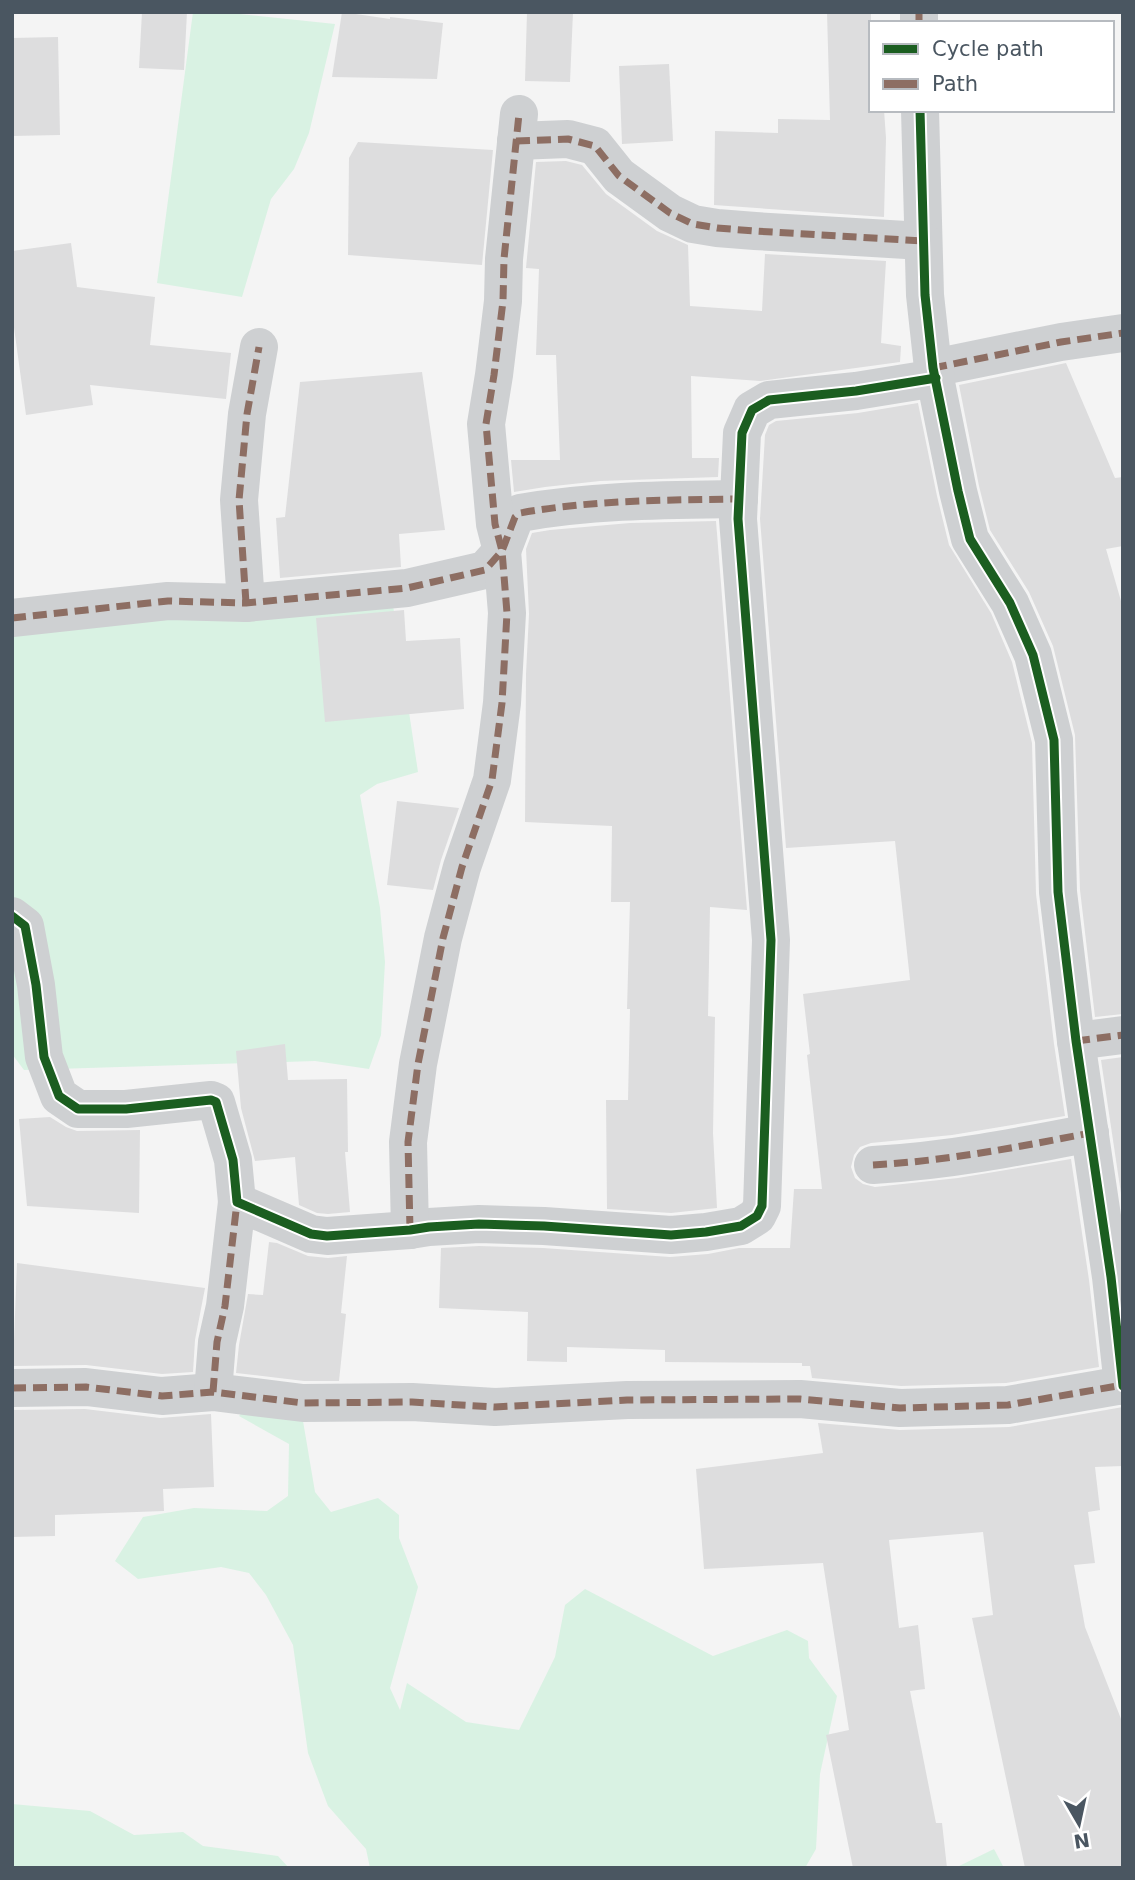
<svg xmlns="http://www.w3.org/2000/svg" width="1135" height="1880" font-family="'DejaVu Sans',sans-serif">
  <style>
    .green { fill: #d9f2e3 }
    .building { fill: #ddddde }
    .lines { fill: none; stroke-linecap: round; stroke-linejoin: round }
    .minor { stroke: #ced0d2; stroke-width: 38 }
    .quiet { stroke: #8d6e63; stroke-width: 7; stroke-dasharray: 14 7; stroke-linecap: butt }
    .cycleway-casing { stroke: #fff; stroke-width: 13 }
    .cycleway { stroke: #1b5e20; stroke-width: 9 }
  </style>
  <rect width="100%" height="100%" fill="#f4f4f4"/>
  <g class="green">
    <polygon points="193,12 221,12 335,24 309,133 294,169 271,199 242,297 157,283"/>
    <polygon points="391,592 418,772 377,784 360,795 380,908 385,962 381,1035 369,1069 315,1061 24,1070 12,1054 12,629"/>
    <polygon points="255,1396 302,1415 315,1492 331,1512 378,1498 399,1515 399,1538 418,1587 390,1688 400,1710 407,1683 466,1722 519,1730 555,1657 565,1605 585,1589 713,1656 787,1630 808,1641 809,1658 837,1696 820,1774 816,1849 805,1868 370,1868 366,1849 328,1806 308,1753 293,1645 266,1595 249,1573 221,1567 138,1579 115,1561 143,1517 194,1508 267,1511 288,1496 289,1444 239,1416"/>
    <polygon points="12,1804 90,1811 134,1835 183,1832 203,1846 278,1856 289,1868 12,1868"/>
    <polygon points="994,1849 1004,1868 955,1868"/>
  </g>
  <g class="building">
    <polygon points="142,12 187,12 184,70 139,68"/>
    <polygon points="342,12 390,19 390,17 443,23 437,79 332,77"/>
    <polygon points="527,12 573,12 570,82 525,81"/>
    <polygon points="827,12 871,12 871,110 884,110 886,138 884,217 714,205 715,131 778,133 778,119 830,120"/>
    <polygon points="58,37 60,135 12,136 12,38"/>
    <polygon points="669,64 673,141 622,144 619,66"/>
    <polygon points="358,142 493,150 482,265 348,255 349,158"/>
    <polygon points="566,161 582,165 606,194 657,231 688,245 690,306 762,311 765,254 886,261 881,343 901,346 900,362 760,381 691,376 692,458 719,458 718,477 600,481 545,487 514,492 511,460 560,460 556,355 536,355 539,269 526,268 536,162"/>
    <polygon points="71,243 77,287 155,297 150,345 231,353 226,399 90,385 93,405 26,415 12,313 12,251"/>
    <polygon points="1066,363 1115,478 1123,477 1123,546 1106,549 1123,608 1123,1014 1095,1017 1080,890 1075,735 1053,646 1029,592 990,530 979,486 959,385"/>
    <polygon points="422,372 445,530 399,534 401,567 280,578 276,518 285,517 300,382"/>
    <polygon points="918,403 937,496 949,545 991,613 1012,662 1032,743 1036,894 1054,1044 1065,1116 952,1135 871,1143 860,1147 854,1155 851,1167 855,1178 863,1184 875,1187 958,1178 1071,1159 1089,1280 1099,1367 1006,1383 901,1386 812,1378 810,1366 802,1366 802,1363 665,1362 665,1350 567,1347 567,1362 527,1361 528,1312 439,1308 441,1248 479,1246 543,1248 670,1257 708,1254 739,1248 790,1248 794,1189 822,1189 807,1055 810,1054 803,994 910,980 895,841 786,848 760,519 765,435 769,425 776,421 858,413"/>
    <polygon points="716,521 747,910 710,907 708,1016 715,1017 713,1133 717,1208 671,1213 607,1209 606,1100 628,1100 630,1009 627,1009 630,902 611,902 612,826 525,822 526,674 529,614 526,549 532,533 550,530 630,523"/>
    <polygon points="404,610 406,641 460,638 464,709 325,722 316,618"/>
    <polygon points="397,801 459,808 441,860 433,890 387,885"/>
    <polygon points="285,1044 288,1080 347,1079 348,1152 345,1152 350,1212 328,1214 317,1213 299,1205 295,1157 255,1161 241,1108 236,1051"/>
    <polygon points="1123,1057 1123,1207 1101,1060"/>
    <polygon points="50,1117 66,1127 77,1131 140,1130 139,1213 27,1206 19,1119"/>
    <polygon points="269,1242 277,1243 308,1256 328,1258 347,1256 341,1313 346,1314 339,1381 304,1381 236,1373 239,1345 248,1294 263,1295"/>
    <polygon points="17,1263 205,1288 195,1340 193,1372 162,1374 86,1365 13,1366"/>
    <polygon points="1123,1407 1123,1466 1095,1467 1100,1510 1088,1512 1095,1563 1074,1565 1085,1627 1123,1724 1123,1868 1025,1868 972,1618 993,1615 983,1532 889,1540 899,1628 918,1625 925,1689 910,1691 936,1823 942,1823 947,1868 853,1868 826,1735 849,1730 823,1563 704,1569 696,1469 823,1453 818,1423 900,1430 1009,1427"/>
    <polygon points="85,1409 160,1418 211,1414 214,1487 163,1489 164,1511 55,1515 55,1536 12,1537 12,1410"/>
  </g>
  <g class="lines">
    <g class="minor">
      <polyline points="919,12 919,23"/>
      <polyline points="920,110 925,295 933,368 958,491 970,539 1010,603 1033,655 1054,740 1058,892 1076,1041 1111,1277 1123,1386"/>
      <polyline points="516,141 568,139 595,146 619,176 670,213 693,224 717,228 755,231 923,241"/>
      <polyline points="933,368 1061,342 1123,333"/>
      <polyline points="246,603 239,500 247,414 259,347"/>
      <path d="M12,618L168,601L246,603L407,588L485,570L502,551L515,517L520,513C593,500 665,500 739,499"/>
      <polyline points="12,916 25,926 36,985 44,1057 59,1096 78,1109 126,1109 211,1100 216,1102 233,1160 237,1202 311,1234 327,1236 410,1230 429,1227 479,1224 544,1226 671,1235 706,1232 741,1226 757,1216 762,1206 771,940 738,519 742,433 752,410 769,400 856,391 936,378"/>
      <polyline points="1076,1041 1123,1035"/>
      <path d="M873,1165C946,1161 1018,1147 1090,1133"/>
      <polyline points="410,1230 408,1142 418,1064 443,938 462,867 492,780 502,703 507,613 502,551 495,524 486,424 494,375 503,301 504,259 519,114"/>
      <polyline points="12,1388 86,1387 162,1396 213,1392 303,1403 412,1402 495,1407 627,1400 800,1399 900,1408 1008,1405 1123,1385"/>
      <polyline points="213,1392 217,1342 225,1306 237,1202"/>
    </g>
    <g class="quiet">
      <polyline points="919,12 919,23"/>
      <polyline points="516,141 568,139 595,146 619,176 670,213 693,224 717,228 755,231 923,241"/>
      <polyline points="933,368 1061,342 1123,333"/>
      <polyline points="246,603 239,500 247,414 259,347"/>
      <path d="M12,618L168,601L246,603L407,588L485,570L502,551L515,517L520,513C593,500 665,500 739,499"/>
      <polyline points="1076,1041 1123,1035"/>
      <path d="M873,1165C946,1161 1018,1147 1090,1133"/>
      <polyline points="410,1230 408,1142 418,1064 443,938 462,867 492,780 502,703 507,613 502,551 495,524 486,424 494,375 503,301 504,259 519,114"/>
      <polyline points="12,1388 86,1387 162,1396 213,1392 303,1403 412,1402 495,1407 627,1400 800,1399 900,1408 1008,1405 1123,1385"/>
      <polyline points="213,1392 217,1342 225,1306 237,1202"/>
    </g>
    <g class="cycleway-casing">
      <g id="cycleway">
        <polyline points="920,110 925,295 933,368 958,491 970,539 1010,603 1033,655 1054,740 1058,892 1076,1041 1111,1277 1123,1386"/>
        <polyline points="12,916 25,926 36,985 44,1057 59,1096 78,1109 126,1109 211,1100 216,1102 233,1160 237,1202 311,1234 327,1236 410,1230 429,1227 479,1224 544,1226 671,1235 706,1232 741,1226 757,1216 762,1206 771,940 738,519 742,433 752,410 769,400 856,391 936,378"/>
      </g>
    </g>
    <use href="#cycleway" class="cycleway"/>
  </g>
  <rect width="1135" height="1880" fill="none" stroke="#4a5661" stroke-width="28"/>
  <rect x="869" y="21" width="245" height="91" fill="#ffffff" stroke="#b7bbc0" stroke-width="2"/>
  <rect x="883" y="44" width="35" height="10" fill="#1b5e20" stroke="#b7bbc0" stroke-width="2"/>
  <text x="932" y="56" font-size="21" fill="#4a5661">Cycle path</text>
  <rect x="883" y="79" width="35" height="10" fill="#8d6e63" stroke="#b7bbc0" stroke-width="2"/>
  <text x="932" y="91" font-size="21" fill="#4a5661">Path</text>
  <g transform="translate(1079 1824) rotate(171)" stroke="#ffffff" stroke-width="5" paint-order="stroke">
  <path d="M0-5L12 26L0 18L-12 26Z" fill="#4a5661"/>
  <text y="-10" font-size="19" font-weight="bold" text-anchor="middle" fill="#4a5661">N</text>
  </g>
</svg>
